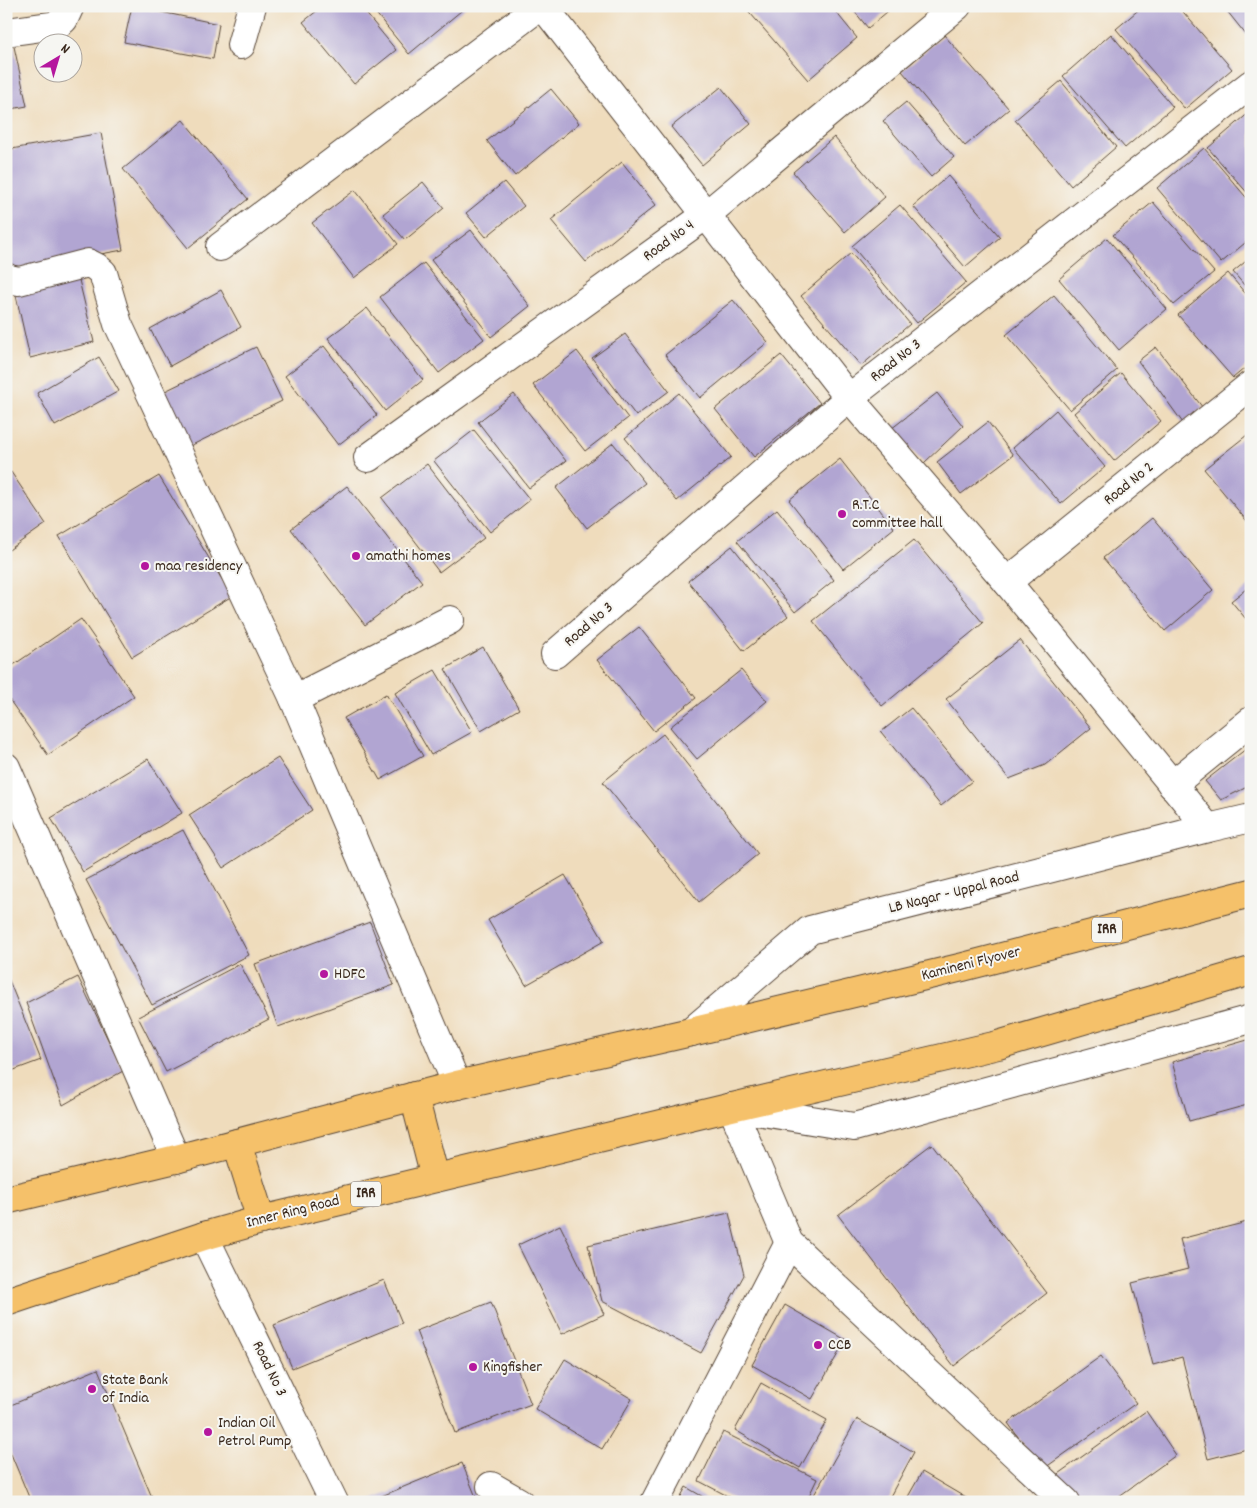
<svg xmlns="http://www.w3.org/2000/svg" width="1257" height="1508" font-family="Dekko,sans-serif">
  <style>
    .building { fill: #b1a5d2 }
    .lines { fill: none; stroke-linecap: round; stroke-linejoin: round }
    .minor-casing { stroke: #564536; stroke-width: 30 }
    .tertiary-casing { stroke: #564536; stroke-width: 30 }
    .trunk-casing { stroke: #564536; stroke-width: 30 }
    .minor { stroke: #fff; stroke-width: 28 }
    .tertiary { stroke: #fff; stroke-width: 28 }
    .trunk { stroke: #f5c16b; stroke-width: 28 }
    .poi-dot { fill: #b5179e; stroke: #f6f6f2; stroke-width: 2 }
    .labels { text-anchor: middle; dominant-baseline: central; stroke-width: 4; stroke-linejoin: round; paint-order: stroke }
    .shield { fill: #f6f6f2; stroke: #73675e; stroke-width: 1 }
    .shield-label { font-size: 15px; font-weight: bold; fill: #3b2a1e }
    .street-label { font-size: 16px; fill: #3b2a1e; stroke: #f6f6f2 }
    .poi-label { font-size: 16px; fill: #3b2a1e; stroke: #f6f6f2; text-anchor: start }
  </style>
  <rect width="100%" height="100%" fill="#f6f6f2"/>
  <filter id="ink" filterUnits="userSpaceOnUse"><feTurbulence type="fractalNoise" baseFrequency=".02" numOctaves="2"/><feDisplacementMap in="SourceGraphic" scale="10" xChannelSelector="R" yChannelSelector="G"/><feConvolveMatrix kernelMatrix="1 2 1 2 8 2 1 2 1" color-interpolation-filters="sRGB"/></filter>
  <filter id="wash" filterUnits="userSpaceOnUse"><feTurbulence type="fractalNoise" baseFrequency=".0096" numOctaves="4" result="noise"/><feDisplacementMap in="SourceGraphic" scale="20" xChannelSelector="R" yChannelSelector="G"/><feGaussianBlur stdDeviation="1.12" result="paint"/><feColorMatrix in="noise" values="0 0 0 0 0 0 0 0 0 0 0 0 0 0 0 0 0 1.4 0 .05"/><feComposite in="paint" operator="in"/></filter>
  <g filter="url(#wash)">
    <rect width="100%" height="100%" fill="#efdcbc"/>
    <g id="blocks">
      <g class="building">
        <polygon points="132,6 219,24 213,59 124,42"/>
        <polygon points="323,6 360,6 396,50 354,84 303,22"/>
        <polygon points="370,6 467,6 409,54"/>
        <polygon points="744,6 831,6 857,38 808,80"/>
        <polygon points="850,6 894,6 868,28"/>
        <polygon points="1143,6 1178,6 1232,69 1185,109 1116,29"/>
        <polygon points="1223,6 1251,6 1251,41"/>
        <polygon points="1111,34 1173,107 1125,148 1063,76"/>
        <polygon points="944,35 1009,109 965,146 902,71"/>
        <polygon points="13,42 27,106 6,110 6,43"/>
        <polygon points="1061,81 1116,147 1071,186 1015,120"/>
        <polygon points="721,87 751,124 702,165 671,127"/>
        <polygon points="551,89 579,123 515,176 487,141"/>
        <polygon points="906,102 954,157 931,177 883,121"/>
        <polygon points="1251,111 1251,197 1208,148"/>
        <polygon points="183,120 248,199 188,248 123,169"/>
        <polygon points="101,133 123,250 11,270 6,246 6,150"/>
        <polygon points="834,137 885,197 845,232 793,172"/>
        <polygon points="1204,148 1251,203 1251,238 1221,263 1157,188"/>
        <polygon points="622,162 656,205 586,262 551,220"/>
        <polygon points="948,176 1000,237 965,267 913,206"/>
        <polygon points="423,182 444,208 405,240 383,214"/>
        <polygon points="504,182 524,206 486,237 466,213"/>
        <polygon points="355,190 398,244 354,278 312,223"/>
        <polygon points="1153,202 1214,272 1174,305 1113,235"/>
        <polygon points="900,205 966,282 917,323 852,246"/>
        <polygon points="471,230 530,306 491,337 431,260"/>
        <polygon points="1107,238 1167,309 1119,350 1059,279"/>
        <polygon points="851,253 910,324 861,366 801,296"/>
        <polygon points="1251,257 1251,293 1233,272"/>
        <polygon points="424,263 484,339 439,373 380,297"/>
        <polygon points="1228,273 1251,300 1251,363 1233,378 1178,315"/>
        <polygon points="78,276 94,342 30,358 15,291"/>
        <polygon points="221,290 241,327 170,366 150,329"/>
        <polygon points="1054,295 1117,370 1070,410 1006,335"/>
        <polygon points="733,300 768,342 700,398 665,355"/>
        <polygon points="367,308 423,380 385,411 328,338"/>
        <polygon points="625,334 669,391 636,416 592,358"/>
        <polygon points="324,346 377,415 338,445 285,376"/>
        <polygon points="256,347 282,401 188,447 161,393"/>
        <polygon points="1156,347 1203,408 1183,423 1138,361"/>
        <polygon points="577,351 628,418 585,451 533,385"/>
        <polygon points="781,355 820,403 754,457 715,409"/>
        <polygon points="99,357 119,391 55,426 37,393"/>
        <polygon points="1121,373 1161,421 1114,461 1074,413"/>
        <polygon points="679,393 731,457 677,501 625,438"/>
        <polygon points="937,393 963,426 924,463 891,429"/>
        <polygon points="514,394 566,461 529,488 478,422"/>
        <polygon points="1056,410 1105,467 1061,504 1013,448"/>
        <polygon points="988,422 1013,455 961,494 937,462"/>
        <polygon points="474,430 530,500 490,532 434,461"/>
        <polygon points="1247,435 1251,439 1251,526 1204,469"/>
        <polygon points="613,443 645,483 587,528 556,488"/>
        <polygon points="840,459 894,528 843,569 789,500"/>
        <polygon points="427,464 484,538 439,572 382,498"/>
        <polygon points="11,472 46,524 6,552 6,476"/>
        <polygon points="159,476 232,596 132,657 59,536"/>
        <polygon points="347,486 422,582 365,625 291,529"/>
        <polygon points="777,509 834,580 795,612 737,541"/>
        <polygon points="1152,518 1213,590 1165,631 1103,558"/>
        <polygon points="914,540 983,623 882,706 813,621"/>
        <polygon points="732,546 788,616 744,651 688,581"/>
        <polygon points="1251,585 1251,625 1231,601"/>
        <polygon points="81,619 134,696 48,755 6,695 6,670"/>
        <polygon points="639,627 696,698 654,731 597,660"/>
        <polygon points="1020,640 1091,728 1045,765 1009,779 946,699"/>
        <polygon points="483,647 519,709 481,731 445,669"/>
        <polygon points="435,670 472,732 431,755 395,693"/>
        <polygon points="741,670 767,701 697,759 670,727"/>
        <polygon points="386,694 423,756 380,780 344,718"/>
        <polygon points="911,708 972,781 941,806 881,732"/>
        <polygon points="663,734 758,854 699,902 603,782"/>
        <polygon points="1251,745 1251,785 1221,800 1205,781"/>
        <polygon points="278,758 312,810 223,868 189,815"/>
        <polygon points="148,759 182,813 83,872 51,818"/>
        <polygon points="183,830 249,955 152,1005 86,880"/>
        <polygon points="565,875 604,941 526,985 488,920"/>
        <polygon points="370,922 394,985 278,1027 255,964"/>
        <polygon points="240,964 269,1019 166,1072 138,1017"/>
        <polygon points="6,973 41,1060 6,1073"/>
        <polygon points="78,977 123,1071 63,1105 26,1003"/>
        <polygon points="1251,1039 1251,1104 1189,1121 1172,1062"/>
        <polygon points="932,1144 1047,1293 954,1366 838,1215"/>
        <polygon points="729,1213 744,1275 701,1353 602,1301 588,1245"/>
        <polygon points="1251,1221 1251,1448 1208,1459 1182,1357 1153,1365 1132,1283 1188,1269 1180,1239"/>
        <polygon points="560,1225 604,1314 562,1334 518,1245"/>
        <polygon points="384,1280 402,1323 292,1368 274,1325"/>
        <polygon points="491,1302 531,1404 455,1433 416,1331"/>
        <polygon points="785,1305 846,1340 812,1399 752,1365"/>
        <polygon points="1101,1356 1136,1403 1042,1470 1008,1423"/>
        <polygon points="565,1359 632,1399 602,1449 535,1409"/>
        <polygon points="98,1369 154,1502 31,1502 6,1442 6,1407"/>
        <polygon points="761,1383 827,1420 800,1468 735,1430"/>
        <polygon points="1146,1411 1176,1455 1111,1502 1073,1502 1055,1476"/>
        <polygon points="857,1419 914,1452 887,1502 810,1502"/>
        <polygon points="723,1432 817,1479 806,1502 739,1502 699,1481"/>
        <polygon points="462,1463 476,1497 465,1502 367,1502"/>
        <polygon points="922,1472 973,1502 905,1502"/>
        <polygon points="686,1487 712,1502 678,1502"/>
      </g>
    </g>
  </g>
  <g filter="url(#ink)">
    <use href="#blocks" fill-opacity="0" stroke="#564536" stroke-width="1"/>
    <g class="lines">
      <g class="minor-casing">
        <g id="minor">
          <polyline points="543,6 849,398 1007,582 1208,828"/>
          <polyline points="6,32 57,25 64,19 70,6"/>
          <polyline points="241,45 252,6"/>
          <polyline points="220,247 540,6"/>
          <polyline points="6,277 9,279 19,281 88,263 96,267 103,273 118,324 294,699 457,1085"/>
          <polyline points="368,458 706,215 957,6"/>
          <polyline points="1007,582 1251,385"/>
          <polyline points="555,654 849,398 1251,84"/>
          <polyline points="294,699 450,620"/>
          <polyline points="6,767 176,1159"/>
          <polyline points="1172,785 1251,721"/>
          <polyline points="732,1107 789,1243 1066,1502"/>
          <polyline points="204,1236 334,1502"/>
          <polyline points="491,1486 519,1502"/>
          <polyline points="655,1502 789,1243"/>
        </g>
      </g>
      <g class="tertiary-casing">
        <g id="tertiary">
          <polyline points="691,1032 810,930 1208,828 1251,818"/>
          <polyline points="732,1107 854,1127 1251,1019"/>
        </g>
      </g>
      <g class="trunk-casing">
        <g id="trunk">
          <polyline points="414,1096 435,1178"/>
          <polyline points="237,1143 261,1220"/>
          <polyline points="6,1200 176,1159 457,1085 691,1032 963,967 1251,893"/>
          <polyline points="6,1302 204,1236 261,1220 732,1107 998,1045 1251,971"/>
        </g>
      </g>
      <use href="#minor" class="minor"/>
      <use href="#tertiary" class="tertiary"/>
      <use href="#trunk" class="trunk"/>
    </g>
  </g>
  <g class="poi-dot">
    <circle cx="842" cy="514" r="5"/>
    <circle cx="356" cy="556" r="5"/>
    <circle cx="145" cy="566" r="5"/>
    <circle cx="324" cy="974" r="5"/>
    <circle cx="818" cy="1345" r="5"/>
    <circle cx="473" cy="1367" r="5"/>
    <circle cx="92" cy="1389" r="5"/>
    <circle cx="208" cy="1432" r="5"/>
  </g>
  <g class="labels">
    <g class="shield">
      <rect x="1092" y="917.5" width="30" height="25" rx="4"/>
      <rect x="351" y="1181.5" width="30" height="25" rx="4"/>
    </g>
    <g class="shield-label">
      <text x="1107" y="930">IRR</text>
      <text x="366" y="1194">IRR</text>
    </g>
    <g class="street-label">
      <text transform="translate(669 241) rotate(-36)">Road No 4</text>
      <text transform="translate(896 361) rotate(-38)">Road No 3</text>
      <text transform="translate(1129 484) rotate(-39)">Road No 2</text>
      <text transform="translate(589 625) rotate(-41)">Road No 3</text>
      <text transform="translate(954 893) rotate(-14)">LB Nagar - Uppal Road</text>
      <text transform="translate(971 964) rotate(-14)">Kamineni Flyover</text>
      <text transform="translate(293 1212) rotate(-14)">Inner Ring Road</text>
      <text transform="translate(269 1369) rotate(64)">Road No 3</text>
    </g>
    <g class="poi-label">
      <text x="852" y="505">R.T.C<tspan x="852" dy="18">committee hall</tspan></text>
      <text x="366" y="556">amathi homes</text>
      <text x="155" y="566">maa residency</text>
      <text x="334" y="974">HDFC</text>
      <text x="828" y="1345">CCB</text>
      <text x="483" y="1367">Kingfisher</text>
      <text x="102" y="1380">State Bank<tspan x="102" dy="18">of India</tspan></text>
      <text x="218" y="1423">Indian Oil<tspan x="218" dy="18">Petrol Pump</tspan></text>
    </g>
  </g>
  <rect width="1257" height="1508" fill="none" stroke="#f6f6f2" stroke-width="25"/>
  <g transform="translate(58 58) rotate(38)"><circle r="24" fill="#f6f6f2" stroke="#aba49d"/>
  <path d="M0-4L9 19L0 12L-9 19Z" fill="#b5179e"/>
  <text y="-8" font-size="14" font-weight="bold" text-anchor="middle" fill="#3b2a1e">N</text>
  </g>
</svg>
